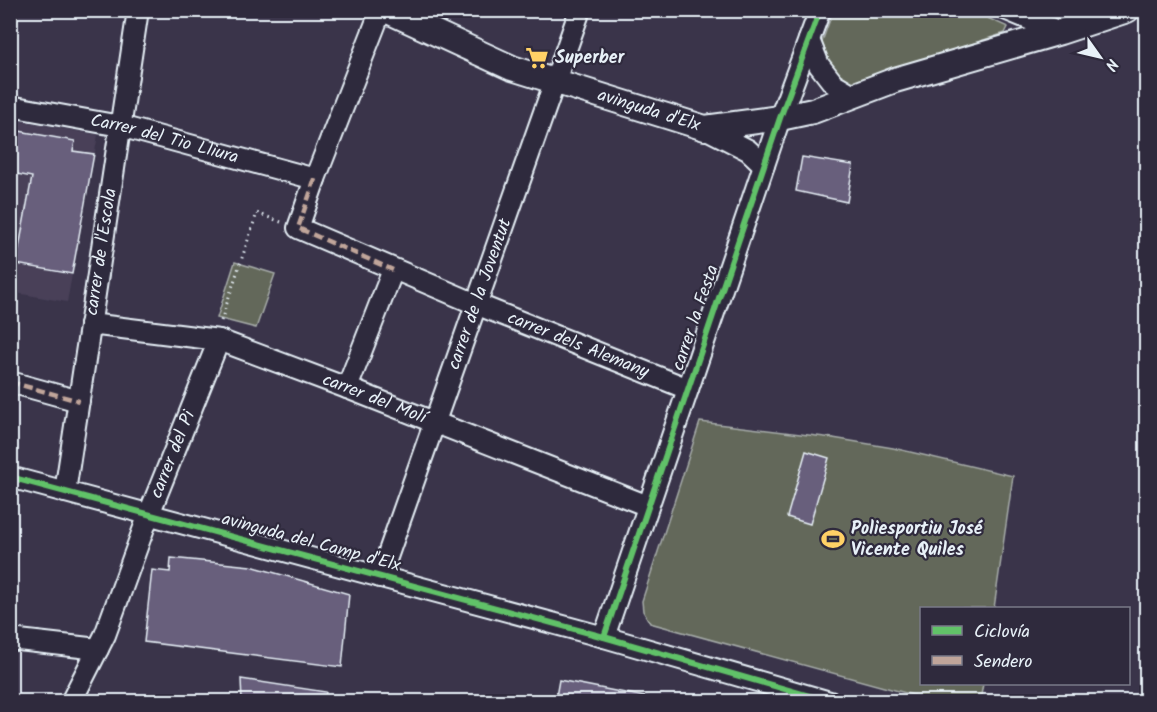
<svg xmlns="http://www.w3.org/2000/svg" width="1157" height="712" font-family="Kalam,sans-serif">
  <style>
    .built { fill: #484159 }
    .green { fill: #64685a; stroke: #a6aca9; stroke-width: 1.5 }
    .building { fill: #685e7c; stroke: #e8f1f8; stroke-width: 1.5 }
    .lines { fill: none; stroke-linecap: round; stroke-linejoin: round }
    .minor-casing { stroke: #e8f1f8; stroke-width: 24 }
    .major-casing { stroke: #e8f1f8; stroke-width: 28 }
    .path { stroke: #e8f1f8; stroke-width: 3; stroke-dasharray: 1.5 4.5; stroke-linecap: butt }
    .minor { stroke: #2f2a3d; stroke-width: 20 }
    .major { stroke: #2f2a3d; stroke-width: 24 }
    .quiet { stroke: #c0a59a; stroke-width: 4.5; stroke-dasharray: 9 4.5; stroke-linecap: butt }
    .cycleway-casing { stroke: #2f2a3d; stroke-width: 10 }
    .cycleway { stroke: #61c268; stroke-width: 6 }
    .labels { text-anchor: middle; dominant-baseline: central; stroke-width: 4.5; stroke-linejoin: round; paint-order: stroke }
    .poi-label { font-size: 18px; font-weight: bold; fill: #e8f1f8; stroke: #2f2a3d; text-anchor: start }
    .street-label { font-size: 18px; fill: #e8f1f8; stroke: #2f2a3d }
  </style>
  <rect width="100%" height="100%" fill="#3a344a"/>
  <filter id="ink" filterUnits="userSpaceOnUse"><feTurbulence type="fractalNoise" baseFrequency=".0167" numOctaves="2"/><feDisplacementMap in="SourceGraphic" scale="12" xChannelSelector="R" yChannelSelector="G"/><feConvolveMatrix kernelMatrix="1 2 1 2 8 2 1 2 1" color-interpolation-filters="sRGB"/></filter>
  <g filter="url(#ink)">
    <polygon class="built" points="10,119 98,135 67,302 11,292"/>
    <g class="green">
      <polygon points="833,11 972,11 1008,27 1005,33 846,85 818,53"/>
      <polygon points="235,262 275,274 256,328 217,318"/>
      <polygon points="700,422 833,438 893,448 1013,476 994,608 922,608 922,684 983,684 980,701 935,701 650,623 643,611 642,601"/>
    </g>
    <g class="building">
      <polygon points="19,131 75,141 73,151 94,154 72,274 16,264 32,177 12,173"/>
      <polygon points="802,157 853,165 847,202 796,191"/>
      <polygon points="806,451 829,458 810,524 787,517"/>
      <polygon points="171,558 251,566 349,594 342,667 144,642 152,570 170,572"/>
      <polygon points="241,679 326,692 324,702 242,702"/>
      <polygon points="559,680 671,702 555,702"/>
    </g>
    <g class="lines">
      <g class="minor-casing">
        <g id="minor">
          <path id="s1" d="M381,10L315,179L298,228L476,304L688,389"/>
          <polyline points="1007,10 1060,32"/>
          <polyline points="809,40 819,65 833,83 855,96"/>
          <path id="s2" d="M10,106L120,126L315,179"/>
          <polyline points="705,128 748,150 764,165"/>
          <path id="s3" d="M90,324L219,340L347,388L648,506"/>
          <polyline points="10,382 79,401"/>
          <polyline points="347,388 393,270"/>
          <polyline points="10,477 604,637 830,702"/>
          <path id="s4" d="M65,492L138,10"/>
          <path id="s5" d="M380,577L580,10"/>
          <polyline points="604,637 780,118 820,10"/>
          <polyline points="10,639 98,649"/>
          <path id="s6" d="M71,702L105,635L149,514L219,340"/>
        </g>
      </g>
      <g class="major-casing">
        <g id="major">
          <path id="s7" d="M386,10L512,68L705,128L780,118L813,111L895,80L1060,32L1127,10"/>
        </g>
      </g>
      <polyline class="path" points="221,321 257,213 281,222"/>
      <use href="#minor" class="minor"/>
      <use href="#major" class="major"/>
      <g class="quiet">
        <polyline points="315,179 298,228 393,270"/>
        <polyline points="10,382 79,401"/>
      </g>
      <g class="cycleway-casing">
        <g id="cycleway">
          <polyline points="10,477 604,637 830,702"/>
          <polyline points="604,637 780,118 820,10"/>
        </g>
      </g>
      <use href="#cycleway" class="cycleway"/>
    </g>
  </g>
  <defs>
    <g id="supermarket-bare" transform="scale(1.8)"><path d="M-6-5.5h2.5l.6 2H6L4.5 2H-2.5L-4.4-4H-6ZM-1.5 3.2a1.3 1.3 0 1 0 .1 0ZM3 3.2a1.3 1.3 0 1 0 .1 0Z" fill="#ffd166" stroke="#2f2a3d" stroke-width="2.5" paint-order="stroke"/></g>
    <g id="stadium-bare" transform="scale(1.8)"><path d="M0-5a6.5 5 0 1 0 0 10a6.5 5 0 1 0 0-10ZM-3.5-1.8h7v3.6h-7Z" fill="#ffd166" stroke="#2f2a3d" stroke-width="2.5" paint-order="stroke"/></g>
  </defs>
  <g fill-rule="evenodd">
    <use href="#supermarket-bare" x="537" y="58"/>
    <use href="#stadium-bare" x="833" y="539"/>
  </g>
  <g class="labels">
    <g class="poi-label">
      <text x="555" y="58">Superber</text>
      <text x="851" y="529">Poliesportiu José<tspan x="851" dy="21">Vicente Quiles</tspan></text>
    </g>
    <g class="street-label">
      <text stroke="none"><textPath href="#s7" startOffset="282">avinguda d'Elx</textPath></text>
      <text stroke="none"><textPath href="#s2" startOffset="158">Carrer del Tio Lliura</textPath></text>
      <text stroke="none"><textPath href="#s4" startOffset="243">carrer de l'Escola</textPath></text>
      <text stroke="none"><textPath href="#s5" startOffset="300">carrer de la Joventut</textPath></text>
      <text transform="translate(696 318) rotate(-71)">carrer la Festa</text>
      <text stroke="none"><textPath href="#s1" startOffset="537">carrer dels Alemany</textPath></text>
      <text stroke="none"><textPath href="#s3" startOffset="296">carrer del Molí</textPath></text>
      <text stroke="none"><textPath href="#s6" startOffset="268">carrer del Pi</textPath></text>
      <text transform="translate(311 543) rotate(15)">avinguda del Camp d'Elx</text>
    </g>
  </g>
  <rect width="1157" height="712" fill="none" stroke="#2f2a3d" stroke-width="36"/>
  <rect x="18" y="18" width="1121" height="676" fill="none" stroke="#e8f1f8" stroke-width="2" filter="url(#ink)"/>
  <rect x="920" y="607" width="210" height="78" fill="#2f2a3d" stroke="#797a88" stroke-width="1.5"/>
  <rect x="932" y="626" width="30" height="9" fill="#61c268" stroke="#797a88" stroke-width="1.5"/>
  <text x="974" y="637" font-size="18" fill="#e8f1f8">Ciclovía</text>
  <rect x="932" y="656" width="30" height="9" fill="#c0a59a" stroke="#797a88" stroke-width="1.5"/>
  <text x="974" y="667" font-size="18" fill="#e8f1f8">Sendero</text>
  <g transform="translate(1100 57) rotate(124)" stroke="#2f2a3d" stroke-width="4.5" paint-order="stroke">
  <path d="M0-4.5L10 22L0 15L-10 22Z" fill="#e8f1f8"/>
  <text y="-9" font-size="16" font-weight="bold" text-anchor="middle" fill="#e8f1f8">N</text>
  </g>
</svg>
